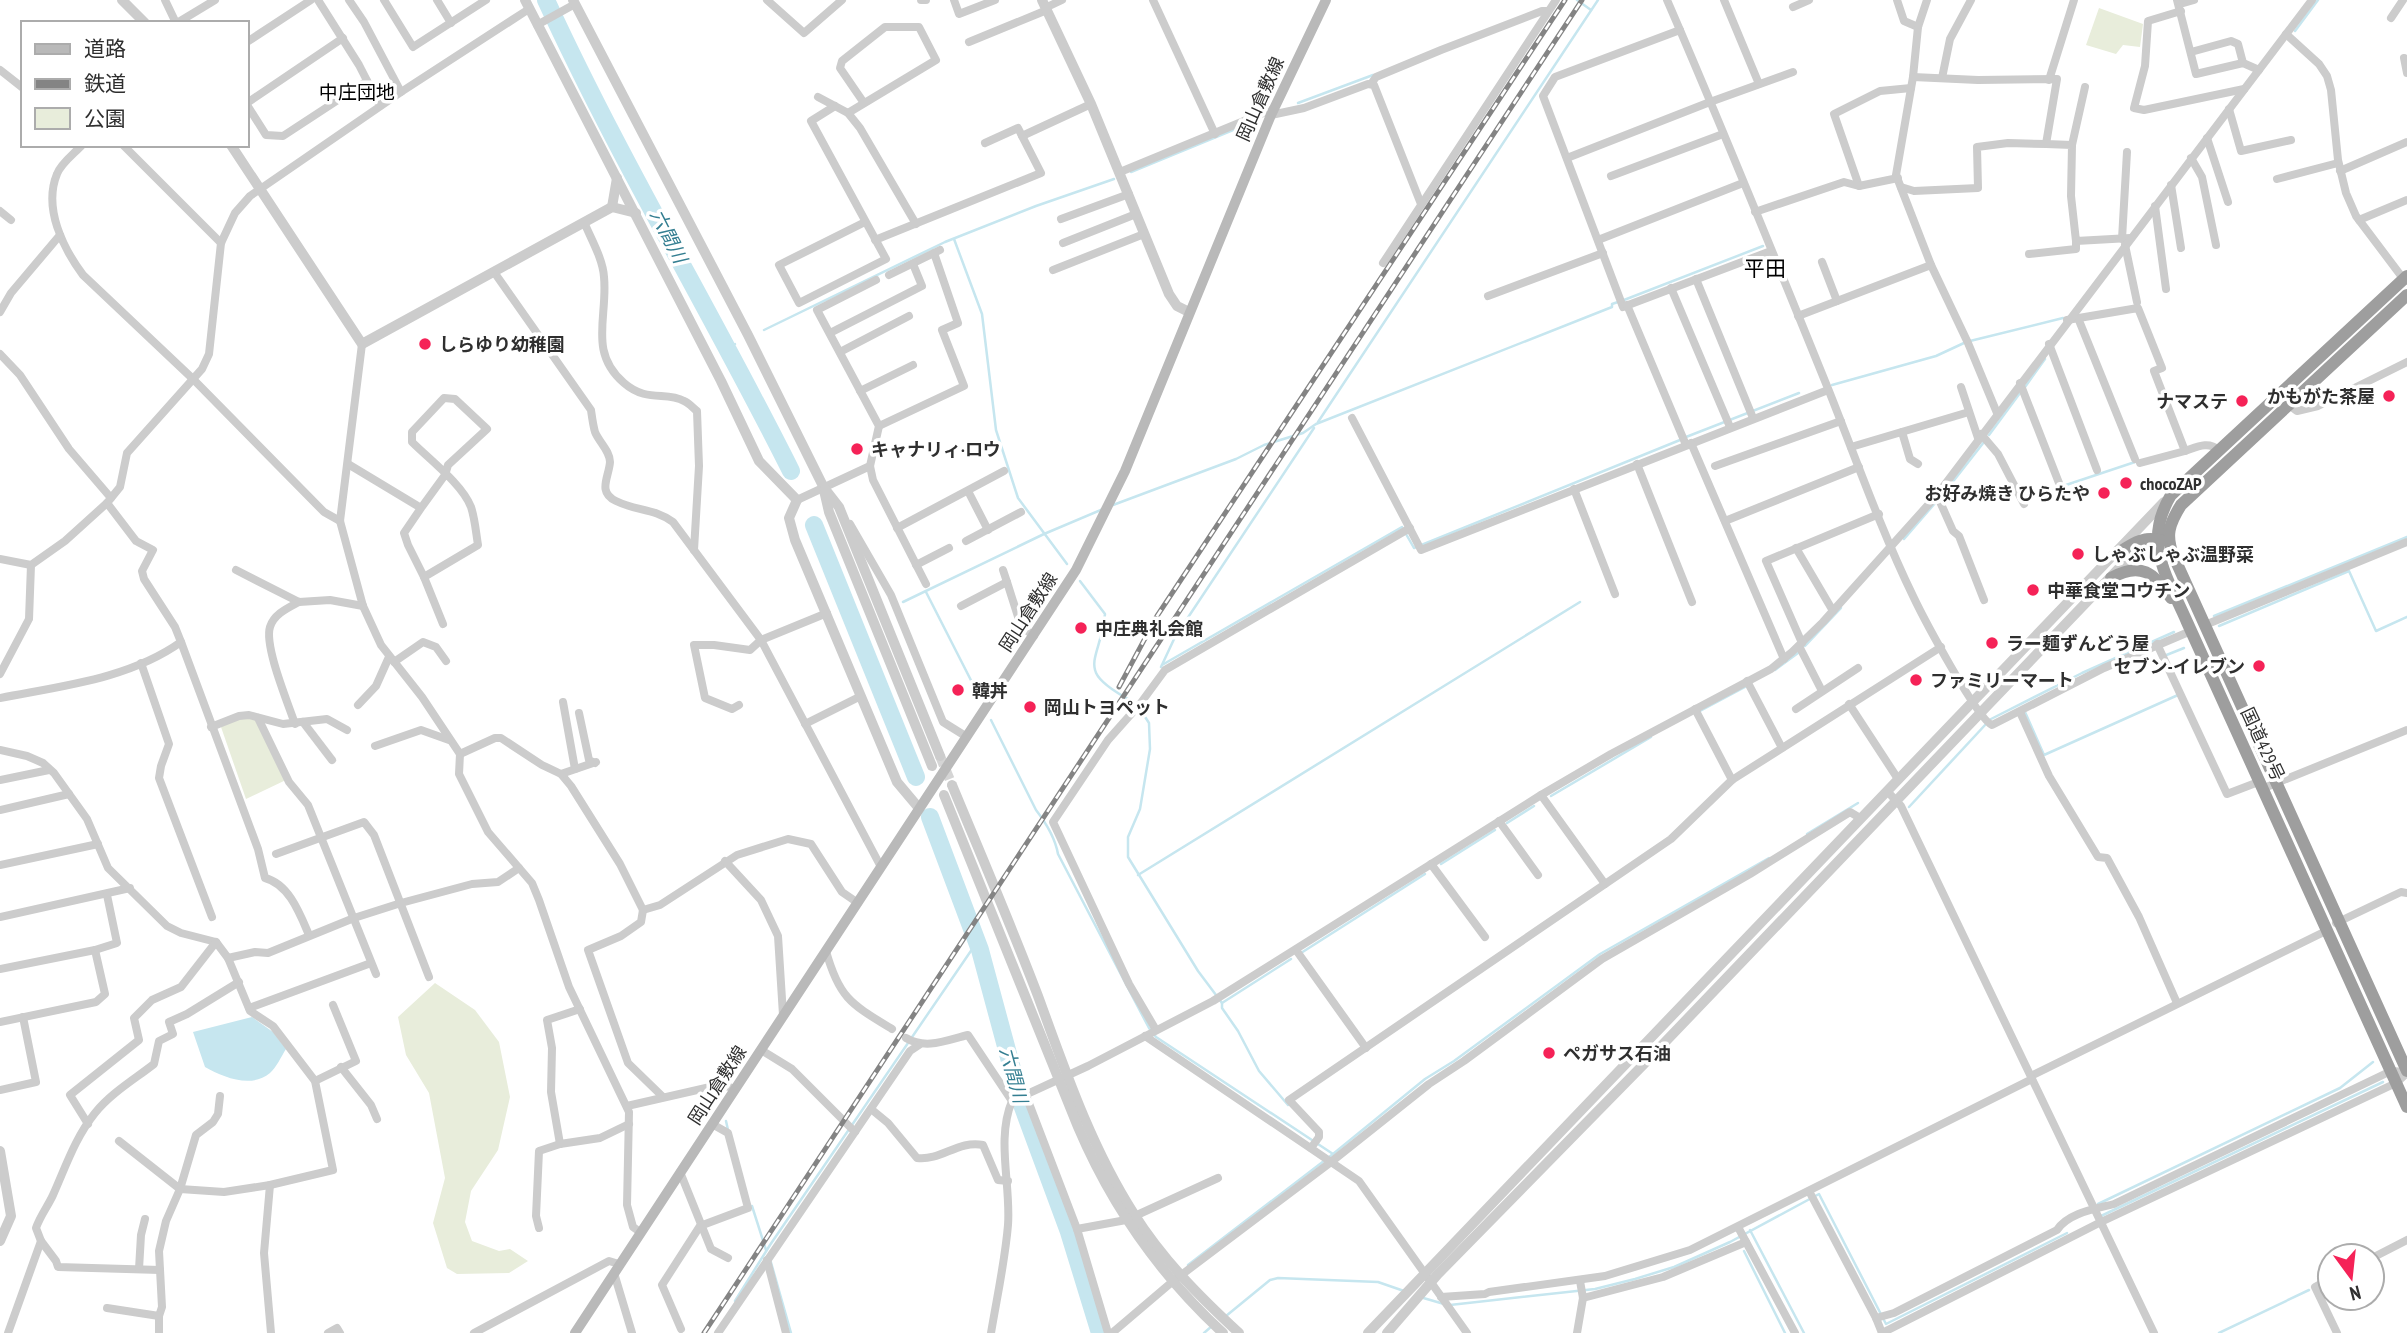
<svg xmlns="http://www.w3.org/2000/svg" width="2407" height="1333" font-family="'PT Sans Narrow','Noto Sans JP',sans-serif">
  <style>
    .green { fill: #e8eddb }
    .water { fill: #c6e6ef }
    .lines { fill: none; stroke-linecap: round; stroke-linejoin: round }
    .stream { stroke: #c6e6ef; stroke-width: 2.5 }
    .river { stroke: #c6e6ef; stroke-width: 18 }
    .tertiary-tunnel { stroke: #d5d5d5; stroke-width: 10; stroke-dasharray: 10 5; stroke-linecap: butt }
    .minor { stroke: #ccc; stroke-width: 8 }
    .tertiary { stroke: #ccc; stroke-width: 10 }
    .secondary { stroke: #b9b9b9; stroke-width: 10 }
    .trunk { stroke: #9e9e9e; stroke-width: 12 }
    .rail-casing { stroke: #848484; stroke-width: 5 }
    .rail { stroke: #fff; stroke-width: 2.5; stroke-dasharray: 8; stroke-linecap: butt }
    .poi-dot { fill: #f52257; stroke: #fff; stroke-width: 2.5 }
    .labels { text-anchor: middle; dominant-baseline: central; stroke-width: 7; stroke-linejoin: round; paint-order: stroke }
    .street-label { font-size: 18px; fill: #2f2f2f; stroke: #fff }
    .poi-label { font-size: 18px; font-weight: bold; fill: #2f2f2f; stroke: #fff; text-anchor: start }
    .neighbourhood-label { font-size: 19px; fill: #000; stroke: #fff }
    .water-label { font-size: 19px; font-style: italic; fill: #337e91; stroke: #fff }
    .quarter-label { font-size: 21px; fill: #000; stroke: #fff }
  </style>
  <rect width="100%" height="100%" fill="#fff"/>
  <g class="green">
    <polygon points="2099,8 2143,24 2140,47 2123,45 2116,54 2086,45"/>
    <polygon points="239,717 257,718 288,779 246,799 221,727"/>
    <polygon points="435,983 475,1010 499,1042 510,1097 498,1150 471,1191 465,1222 472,1241 499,1251 510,1249 528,1261 509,1273 457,1274 447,1268 433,1223 445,1178 429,1093 406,1055 398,1017"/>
  </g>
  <path class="water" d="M252,1017L273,1032L286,1049C281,1057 276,1068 270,1073C251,1089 223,1077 205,1067L193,1032Z"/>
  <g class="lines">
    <g class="stream">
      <polyline points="1577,0 1591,10"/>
      <polyline points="2295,31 2318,0"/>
      <polyline points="1298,103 1373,75"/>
      <polyline points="1131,172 1255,121"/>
      <polyline points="954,239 982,314 996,430 1018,498 1067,564"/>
      <polyline points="1624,300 1763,246"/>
      <polyline points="764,330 945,242 1036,206 1114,179"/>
      <polyline points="1970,341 2063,318"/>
      <polyline points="728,348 735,344"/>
      <polyline points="1832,385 1936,356 1964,343"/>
      <polyline points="2025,387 2045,359"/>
      <polyline points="1318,422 1598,0"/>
      <polyline points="1989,435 2020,393"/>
      <polyline points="1686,437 1799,393"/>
      <polyline points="1944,493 1984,442"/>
      <polyline points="2026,500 2063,486 2135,462"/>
      <polyline points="1113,505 1236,459 1264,445 1303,433 1316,424 1612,307 1612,304 1618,302"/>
      <polyline points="1904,539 1936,502"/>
      <path d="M1080,581L1105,614C1100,663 1073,669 1130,700"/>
      <polyline points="926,592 980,698"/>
      <polyline points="903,602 1044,534 1103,509"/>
      <polyline points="2214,616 2407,537"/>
      <polyline points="853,623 860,620"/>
      <polyline points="2219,626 2349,571 2376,631 2407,617"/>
      <polyline points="1805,646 1841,608"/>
      <polyline points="2164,656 2184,648"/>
      <polyline points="1162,665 1402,527 1414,548 1680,440"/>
      <polyline points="1161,667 1175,637 1314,428"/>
      <polyline points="1775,670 1798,653"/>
      <polyline points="1140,709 1149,723 1150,749 1140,809 1128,837 1128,857 1198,971 1222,1003 1222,1008 1238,1031 1259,1071 1288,1105"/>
      <polyline points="1700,711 1745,687"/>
      <polyline points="2025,712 2044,755 2178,695"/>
      <polyline points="1991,719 2082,673 2174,632"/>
      <path d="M991,720L1036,810C1046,823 1055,837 1058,854L1149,1028L1156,1037L1333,1154"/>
      <polyline points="1551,796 1651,737"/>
      <polyline points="1909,807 1986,724"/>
      <polyline points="1507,823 1534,806"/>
      <polyline points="1807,834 1858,803"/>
      <polyline points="1441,864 1495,830"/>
      <polyline points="1138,875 1580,602"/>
      <polyline points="1301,953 1425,874"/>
      <polyline points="1222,1003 1291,959"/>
      <polyline points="726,1121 728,1130"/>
      <polyline points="2098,1204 2340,1088 2373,1062"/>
      <polyline points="752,1206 766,1250"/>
      <polyline points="2101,1216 2383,1082"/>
      <polyline points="1750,1230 1804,1333"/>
      <polyline points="1744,1251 1785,1333"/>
      <polyline points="770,1259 791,1333"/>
      <polyline points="1188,1265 1333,1154 1425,1079 1454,1061 1600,954 1769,858"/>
      <polyline points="1420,1297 1444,1304"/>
      <polyline points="735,1301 770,1245 977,942"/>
      <polyline points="1450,1305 1595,1289 1635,1279 1674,1267 1730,1242 1819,1194 1886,1324 2067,1233"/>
      <polyline points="1226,1316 1270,1280 1278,1278 1378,1282 1404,1291"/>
      <polyline points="1204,1333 1212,1326"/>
      <polyline points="2219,1333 2309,1290"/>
    </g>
    <g class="river">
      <path d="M546,0C620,161 712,313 791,471"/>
      <polyline points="814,525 916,777"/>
      <polyline points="930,817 980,950 1021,1102 1069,1232 1100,1333"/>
    </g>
    <polyline class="tertiary-tunnel" points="940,756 952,785"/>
    <g class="minor">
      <polyline points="165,0 176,23"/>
      <polyline points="318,0 359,65 380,106"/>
      <polyline points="349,0 364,22 401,92"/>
      <polyline points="384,0 413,47 486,0"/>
      <polyline points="437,0 451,23"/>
      <polyline points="767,0 804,33 842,0"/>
      <polyline points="921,0 926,0"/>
      <polyline points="954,0 959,14 995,0"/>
      <polyline points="1153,0 1215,134"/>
      <path d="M1667,0C1723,129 1776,260 1829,391C1856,459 1881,530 1913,596C1923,617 1977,719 1992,725L2104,668L2191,631"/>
      <polyline points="1724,0 1759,84"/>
      <polyline points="1897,0 1904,21 1918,27"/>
      <polyline points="1927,0 1918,27 1913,77 1896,175 1931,265 1968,343 1997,413"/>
      <polyline points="2177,0 2196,74 2243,63 2259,70"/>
      <polyline points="2180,4 2194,0"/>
      <polyline points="1793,7 1809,0"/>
      <polyline points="1045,8 1062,0"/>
      <polyline points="2181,11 2148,21 2145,66 2134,108 2144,110 2244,89"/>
      <polyline points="2391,18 2403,0"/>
      <polyline points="177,23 215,0"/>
      <polyline points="537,25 575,4"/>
      <polyline points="1680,30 1555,77 1543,96 1623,307 1771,251"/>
      <polyline points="2286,34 2319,64 2327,76 2331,90 2338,160 2346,193 2356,216 2405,281"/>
      <polyline points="247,42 311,0"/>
      <polyline points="969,42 1047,10"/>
      <polyline points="2191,52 2231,41 2238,44 2243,63"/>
      <polyline points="2404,58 2407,73"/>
      <polyline points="0,70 23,88"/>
      <polyline points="1913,77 1978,80 2057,79 2046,144 2072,145 2071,196 2076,241 2130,238"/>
      <polyline points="1942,78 1950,39 1971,0"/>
      <polyline points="2049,80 2074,0"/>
      <polyline points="1371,84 1376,77 1441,50 1542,11 1548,11"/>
      <polyline points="818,97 848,113 860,128 916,224"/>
      <polyline points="247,103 343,38"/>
      <polyline points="247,105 266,135 283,136 367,81"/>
      <polyline points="835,106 811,121 886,259 799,303 779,265 865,222"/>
      <polyline points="2229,109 2241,151 2291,140"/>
      <polyline points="848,113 936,60 919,27 885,27 842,61 840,68 864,103"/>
      <polyline points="1271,115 1304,108 1368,84 1374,85 1421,204"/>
      <polyline points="1022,136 1091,104"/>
      <polyline points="2207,138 2228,202"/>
      <path d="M82,145C75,153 61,163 57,174C43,208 63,248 83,275L193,379L324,512L340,521"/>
      <polyline points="123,145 221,243"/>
      <polyline points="2072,145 2085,87"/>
      <polyline points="1567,158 1710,102 1793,72"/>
      <polyline points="2191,158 2202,177 2216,245"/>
      <polyline points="2340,171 2407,142"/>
      <polyline points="1120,172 1273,109"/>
      <polyline points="1611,176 1723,134"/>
      <polyline points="2277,179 2338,163"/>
      <polyline points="2171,185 2181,248"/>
      <polyline points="1859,186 1834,114 1880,91 1911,88"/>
      <polyline points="1901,187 1914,191 1978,188 1977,147 2008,143 2046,144"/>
      <polyline points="2155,206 2166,289"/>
      <polyline points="0,211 11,220"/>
      <polyline points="1755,212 1844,182 1859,186 1898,178"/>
      <polyline points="1061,219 1129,194"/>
      <polyline points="2359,220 2407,200"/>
      <path d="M584,222C591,239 603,259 604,277C608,317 588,352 624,383C647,403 666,391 684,401C689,403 693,408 697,411L699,466L694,550"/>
      <polyline points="2122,239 2127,152"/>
      <polyline points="875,240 1041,173 1018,128 985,143"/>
      <polyline points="1598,240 1743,183"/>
      <polyline points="1063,243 1136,214"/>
      <polyline points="2125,245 2137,302"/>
      <polyline points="2029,254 2076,249 2076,241"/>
      <polyline points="1822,262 1837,301"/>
      <polyline points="1383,263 1556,0"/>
      <polyline points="1053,270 1144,234"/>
      <path d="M494,272L591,410C592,417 593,425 595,432C599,442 610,451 610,462C609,477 597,492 616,501C636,511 654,508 673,522L761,640L881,867"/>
      <polyline points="889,275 940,250"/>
      <polyline points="1696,279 1753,418"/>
      <polyline points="1671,288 1730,427"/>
      <polyline points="1488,296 1603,253"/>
      <polyline points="1627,305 1686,445"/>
      <polyline points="0,312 11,293 60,235"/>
      <polyline points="1798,316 1931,265"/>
      <polyline points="2078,318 2135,459"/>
      <path d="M2067,320L2138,308L2162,368L2154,371L2185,451C2197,447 2208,441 2219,450"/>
      <polyline points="830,333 922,286 913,264"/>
      <polyline points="362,344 340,521 363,606 381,645 422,697 460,754 459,774 488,832 532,883 539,900 569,987 629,1112 627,1205 633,1227 640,1232"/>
      <polyline points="2049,344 2097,470"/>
      <polyline points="840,352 909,316"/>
      <polyline points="0,354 20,375 69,449 111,498"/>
      <polyline points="2020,383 2059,483"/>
      <polyline points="1961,387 1978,438"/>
      <polyline points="860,391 913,365"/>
      <polyline points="2289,405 2297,411 2318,406 2407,362"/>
      <polyline points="1352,418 1421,550 1828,390"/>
      <polyline points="879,426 964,386 942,330 958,323 934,253"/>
      <polyline points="1902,432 1910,459 1918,464"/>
      <polyline points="1981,434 1998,454 2024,504"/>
      <polyline points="1691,443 1784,659"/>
      <polyline points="1851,447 1969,412"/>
      <polyline points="2140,463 2185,451"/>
      <path d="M348,464L421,508L404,533L408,545L424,577L478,545C476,533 475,519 471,507C462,484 430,460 412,442V432L444,398L455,399L487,429L448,465L445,475L421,508"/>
      <polyline points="1637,464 1692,602"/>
      <polyline points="870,466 873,480 926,584"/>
      <polyline points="1715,466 1841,421"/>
      <polyline points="1574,489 1615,594"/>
      <polyline points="968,491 988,530"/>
      <polyline points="1937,495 1953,531 1959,536 1984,600"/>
      <polyline points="797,500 870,466 879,426 817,310 876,280"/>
      <path d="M107,503L136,541L153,550L142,571L144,579L175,627L181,642L258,849L265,878C289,884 300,914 309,935"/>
      <polyline points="1725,521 1859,467"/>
      <polyline points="850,524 891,595 943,722 967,737"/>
      <polyline points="897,528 1004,471"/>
      <polyline points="966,541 1021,512"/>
      <polyline points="1796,548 1833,611"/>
      <polyline points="0,559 31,565 65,541 107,503 120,487 127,453 202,369 209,354 221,243 235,213 250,196 401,92 529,9"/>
      <polyline points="916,565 949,548"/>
      <polyline points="236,570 299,602 330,600 363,606"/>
      <polyline points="1003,570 1007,582"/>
      <polyline points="424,577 443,624"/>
      <polyline points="961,606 1007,582 1021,626 1034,636"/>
      <polyline points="2205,625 2407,542"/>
      <polyline points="1802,643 1766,561 1879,514"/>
      <polyline points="2157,644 2227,794 2261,781"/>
      <polyline points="1799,646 1822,691"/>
      <polyline points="394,662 423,642 436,647 446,661"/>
      <polyline points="141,663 169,744 161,766 159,778 212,917"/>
      <polyline points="0,674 29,619 31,565"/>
      <polyline points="1747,681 1782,748"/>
      <path d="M0,698C61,686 129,679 181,642"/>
      <polyline points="563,702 575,769"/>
      <polyline points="1849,704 1898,779"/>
      <polyline points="358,705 376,686 389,657"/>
      <polyline points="739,705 732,709 705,698 694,645 714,645 750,650 761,640 827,613"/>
      <polyline points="1695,709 1732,780"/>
      <polyline points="1796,709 1858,668"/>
      <polyline points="2020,712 2049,776 2098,857 2107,858 2139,917 2177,1003"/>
      <polyline points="579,713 589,760 595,763"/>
      <polyline points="258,718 289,782 308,805 376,974"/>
      <polyline points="303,722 332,760"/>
      <path d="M295,724C288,703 264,646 270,627C274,614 288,608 299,602"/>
      <polyline points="805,724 861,696"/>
      <polyline points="211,727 239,716 249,715 283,724 327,719 347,730"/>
      <polyline points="375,746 421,730 449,740"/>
      <polyline points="0,750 27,756 43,763 54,773 87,819 108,868 167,926 181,933 216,942 228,958 250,1011 273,1026 315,1081 333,1170 270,1185 224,1192 180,1189 166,1221 159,1251 162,1307 159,1316 159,1333"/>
      <polyline points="460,754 495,738 501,738 542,765 561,774 571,786 620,864 643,910 660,905 737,855 788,839 811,844 842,892 858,903"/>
      <polyline points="561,774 596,762"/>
      <polyline points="0,780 49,770"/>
      <polyline points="2264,788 2407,730"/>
      <polyline points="1887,791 1901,806 2154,1333"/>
      <polyline points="1541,795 1605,884"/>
      <polyline points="0,810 69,794"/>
      <polyline points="1499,821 1538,875"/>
      <polyline points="276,854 364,822 374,835 429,977"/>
      <polyline points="725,861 761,900 778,936 783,1015"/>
      <polyline points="1431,864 1485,937"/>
      <polyline points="0,865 98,844"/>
      <polyline points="643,910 641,922 621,936 588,950 628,1063 663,1097"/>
      <polyline points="0,917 130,888"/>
      <polyline points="2336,923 2401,892 2407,893"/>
      <polyline points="1296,950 1366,1048"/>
      <path d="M826,951C839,998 851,1004 892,1029"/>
      <polyline points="228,958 255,952 268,953 354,918 401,903 472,884 498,882 519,868"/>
      <polyline points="0,969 95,950"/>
      <polyline points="249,1008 371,963"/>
      <polyline points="0,1022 96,1002 105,994 95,950 117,943 107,895"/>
      <polyline points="1156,1030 1129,984 1053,822 1108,740 1140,704 1165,670 1410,528"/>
      <polyline points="1145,1036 1359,1181 1467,1333"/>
      <path d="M906,1038C926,1050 947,1040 968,1035L1012,1101"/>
      <polyline points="761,1050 792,1069 855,1132"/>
      <polyline points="341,1067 371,1105 377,1119"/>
      <polyline points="2031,1076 2328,930"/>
      <polyline points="315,1081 356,1061 333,1005"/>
      <polyline points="0,1090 36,1082 23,1017"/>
      <polyline points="1025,1093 1077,1229 1108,1333"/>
      <polyline points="627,1106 719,1085 730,1087 734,1091"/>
      <path d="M871,1109L888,1123L917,1158C941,1161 958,1140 983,1145L998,1180L1008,1181"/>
      <polyline points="88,1124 70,1095 139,1040 134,1018 152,1000 181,987 216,942"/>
      <polyline points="119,1141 180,1189 196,1135 213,1122 218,1114 220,1096"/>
      <polyline points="560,1144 551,1092 552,1048 547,1020 580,1009"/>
      <polyline points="1311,1148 1319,1137 1319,1132 1289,1100 1671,839 1732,780 1941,647"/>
      <polyline points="680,1172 709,1244 711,1249 728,1258"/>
      <polyline points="270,1185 264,1253 271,1333"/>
      <polyline points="1809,1191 1876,1318 1882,1333"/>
      <polyline points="1738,1227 1795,1333"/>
      <polyline points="539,1228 536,1216 539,1151 560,1144 600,1138 629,1124"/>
      <polyline points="1077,1229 1126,1220 1218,1178"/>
      <polyline points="41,1241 56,1261 58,1267 160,1270"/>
      <polyline points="2372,1258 2407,1240"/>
      <polyline points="767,1260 786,1333"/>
      <polyline points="139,1269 141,1235 145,1219"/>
      <polyline points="614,1273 632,1333"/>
      <polyline points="2330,1279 2315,1287 2337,1333"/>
      <polyline points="1441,1297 1485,1294 1489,1292 1605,1276 1690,1250 2032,1079"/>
      <polyline points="1583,1298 1663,1277 1746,1242"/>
      <polyline points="107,1308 159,1316"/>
      <path d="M1876,1318L1894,1313L2057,1230C2068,1213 2095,1209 2114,1204L2391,1071L2407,1072"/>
      <polyline points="681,1329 662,1285 700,1226 748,1208 728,1133 712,1124"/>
      <path d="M8,1333L41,1241L36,1228C40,1216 48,1206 53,1195C66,1166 75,1138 95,1113C111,1093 135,1079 154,1064L159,1041L173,1034L169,1022L187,1014L239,982"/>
      <polyline points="328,1333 337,1328 340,1333"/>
      <polyline points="474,1333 609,1261 619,1264"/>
      <polyline points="718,1333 910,1051 919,1045"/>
      <path d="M991,1333C997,1297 1005,1261 1008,1225C1011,1185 996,1139 1012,1101L1088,1066L1213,1001L1541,795L1611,754L1771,669L1792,652L1823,622L1937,495L2312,0"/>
      <polyline points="1112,1333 1172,1282 1331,1162 1429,1084 1464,1061 1602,959 1750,874 1850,812 1860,818"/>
      <polyline points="1577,1333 1583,1298 1580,1281"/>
      <polyline points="1882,1333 2101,1222 2396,1083 2407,1073"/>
    </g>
    <g class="tertiary">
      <polyline points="122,0 145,23"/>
      <polyline points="525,0 721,381 759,461 797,500 789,518 795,540 897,782 918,807"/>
      <polyline points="573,0 748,335 823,486 829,512 932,766"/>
      <polyline points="1042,0 1091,104 1169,294 1177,306 1189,312"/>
      <polyline points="231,145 362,344 612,207 636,213"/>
      <polyline points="612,207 617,178"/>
      <polyline points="825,489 839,507 940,756"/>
      <path d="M952,785C981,855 1011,925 1038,996C1065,1070 1091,1147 1134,1214C1162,1259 1200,1297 1239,1333"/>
      <path d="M944,795L1078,1127C1112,1207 1159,1274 1223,1333"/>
      <polyline points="0,1151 11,1216 0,1241"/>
      <polyline points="1368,1333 2164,502"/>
      <polyline points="1387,1333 1438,1274 1644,1064 2148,538"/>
    </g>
    <polyline class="secondary" points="575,1333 1076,570 1125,471 1271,115 1326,0"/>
    <g class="trunk">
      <path d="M2407,276L2171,495C2142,543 2167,576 2187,622L2407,1107"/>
      <path d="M2407,295L2181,505C2169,524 2165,536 2174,557L2407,1071"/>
      <path d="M2118,553C2132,544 2144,535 2162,541"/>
      <path d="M2111,578C2141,561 2154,573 2171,598"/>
    </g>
    <g class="rail-casing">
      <g id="rail">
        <polyline points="1119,687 1157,616 1565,0"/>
        <polyline points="704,1333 1582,0"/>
      </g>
    </g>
    <use href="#rail" class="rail"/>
  </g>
  <g class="poi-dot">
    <circle cx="425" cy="344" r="7"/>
    <circle cx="2389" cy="396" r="7"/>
    <circle cx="2242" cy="401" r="7"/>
    <circle cx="857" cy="449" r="7"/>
    <circle cx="2126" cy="483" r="7"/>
    <circle cx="2104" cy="493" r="7"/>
    <circle cx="2078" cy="554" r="7"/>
    <circle cx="2033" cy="590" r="7"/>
    <circle cx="1081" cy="628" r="7"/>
    <circle cx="1992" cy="643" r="7"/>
    <circle cx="2259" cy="666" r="7"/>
    <circle cx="1916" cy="680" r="7"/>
    <circle cx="958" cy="690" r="7"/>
    <circle cx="1030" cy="707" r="7"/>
    <circle cx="1549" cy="1053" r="7"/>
  </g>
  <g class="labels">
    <g class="street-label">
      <text transform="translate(1260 99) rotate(-66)">岡山倉敷線</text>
      <text transform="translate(1028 612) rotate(-57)">岡山倉敷線</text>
      <text transform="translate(2263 744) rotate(65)">国道429号</text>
      <text transform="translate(717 1085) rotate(-57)">岡山倉敷線</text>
    </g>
    <g class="poi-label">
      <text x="439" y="344">しらゆり幼稚園</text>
      <text x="2375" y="396" text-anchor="end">かもがた茶屋</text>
      <text x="2228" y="401" text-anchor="end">ナマステ</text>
      <text x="871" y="449">キャナリィ·ロウ</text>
      <text x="2140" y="483">chocoZAP</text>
      <text x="2090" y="493" text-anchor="end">お好み焼き ひらたや</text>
      <text x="2092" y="554">しゃぶしゃぶ温野菜</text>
      <text x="2047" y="590">中華食堂コウチン</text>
      <text x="1095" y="628">中庄典礼会館</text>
      <text x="2006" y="643">ラー麺ずんどう屋</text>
      <text x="2245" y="666" text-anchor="end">セブン-イレブン</text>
      <text x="1930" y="680">ファミリーマート</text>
      <text x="972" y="690">韓丼</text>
      <text x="1044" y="707">岡山トヨペット</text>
      <text x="1563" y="1053">ペガサス石油</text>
    </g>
    <g class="neighbourhood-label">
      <text x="357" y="92">中庄団地</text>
    </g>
    <g class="water-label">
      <text transform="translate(669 236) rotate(63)">六間川</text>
      <text transform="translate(1014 1075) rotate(75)">六間川</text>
    </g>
    <g class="quarter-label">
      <text x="1765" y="268">平田</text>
    </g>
  </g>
  <rect x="21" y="21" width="228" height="126" fill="#ffffff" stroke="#acacac" stroke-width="2"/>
  <rect x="35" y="44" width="35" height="10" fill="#b9b9b9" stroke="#acacac" stroke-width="2"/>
  <text x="84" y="56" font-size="21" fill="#2f2f2f">道路</text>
  <rect x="35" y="79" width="35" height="10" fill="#848484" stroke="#acacac" stroke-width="2"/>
  <text x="84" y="91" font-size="21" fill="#2f2f2f">鉄道</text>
  <rect x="35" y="108" width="35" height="21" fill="#e8eddb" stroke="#acacac" stroke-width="2"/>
  <text x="84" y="126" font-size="21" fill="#2f2f2f">公園</text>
  <g transform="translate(2351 1277) rotate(165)"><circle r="33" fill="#ffffff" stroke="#acacac" stroke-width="2"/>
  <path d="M0-5L12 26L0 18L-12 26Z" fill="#f52257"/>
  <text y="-10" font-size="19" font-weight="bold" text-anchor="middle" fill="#2f2f2f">N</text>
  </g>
</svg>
